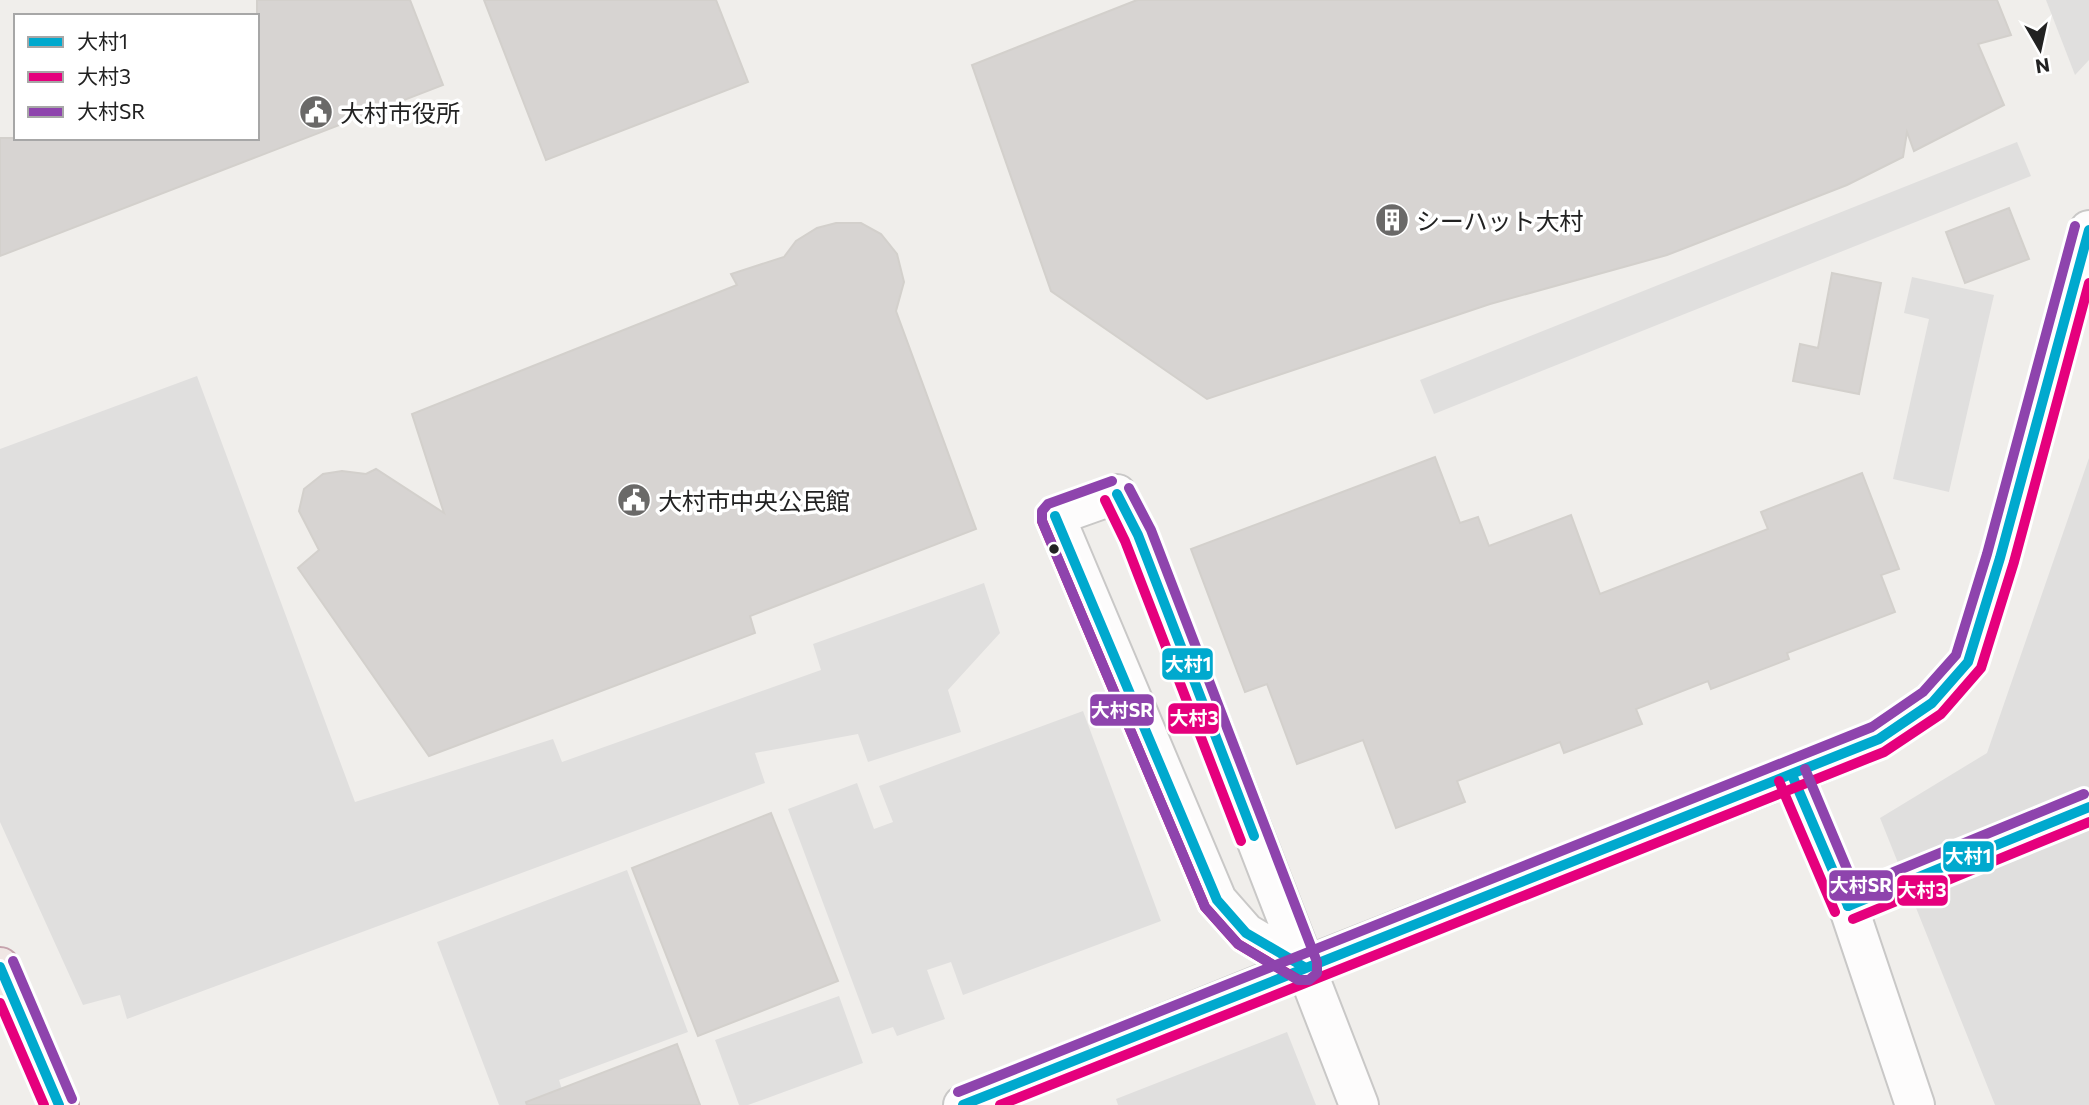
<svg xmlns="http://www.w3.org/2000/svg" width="2089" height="1105" font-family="Commissioner,'Noto Sans JP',sans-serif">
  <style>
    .parking { fill: #e0dfde }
    .building { fill: #d7d4d2; stroke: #d3d0cc; stroke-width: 2 }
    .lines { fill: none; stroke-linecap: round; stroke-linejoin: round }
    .minor-casing { stroke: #c9c8c7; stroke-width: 42 }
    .tertiary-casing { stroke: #c9c8c7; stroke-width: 42 }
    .trunk-casing { stroke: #c5a2ac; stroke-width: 42 }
    .minor { stroke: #fdfcfc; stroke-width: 38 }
    .tertiary { stroke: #fdfcfc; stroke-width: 38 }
    .trunk { stroke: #f0e6e4; stroke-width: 38 }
    .bus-1-casing { stroke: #fff; stroke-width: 16 }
    .bus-2-casing { stroke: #fff; stroke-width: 16 }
    .bus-3-casing { stroke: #fff; stroke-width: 16 }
    .bus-1 { stroke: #00a9ce; stroke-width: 10 }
    .bus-2 { stroke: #e5007d; stroke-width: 10 }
    .bus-3 { stroke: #8e44ad; stroke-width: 10 }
    .bus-dot { fill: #222; stroke: #fff; stroke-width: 2.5 }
    .labels { text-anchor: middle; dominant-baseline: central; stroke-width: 7; stroke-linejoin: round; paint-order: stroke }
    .poi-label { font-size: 24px; fill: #222; stroke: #fff; text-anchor: start }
    .line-badge { stroke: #fff; stroke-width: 2.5 }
    .badge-label { font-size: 19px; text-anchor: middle; font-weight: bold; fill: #fff }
  </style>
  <rect width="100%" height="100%" fill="#f0eeeb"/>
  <g class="parking">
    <polygon points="2046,0 2089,0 2089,60 2075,75"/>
    <polygon points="2017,142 2031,176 1434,414 1420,380"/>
    <polygon points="1912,277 1994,295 1949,492 1893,479 1929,319 1904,313"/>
    <polygon points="197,376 355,802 553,739 562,762 821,670 813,644 984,583 1000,633 948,690 961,732 868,762 858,734 755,753 765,783 127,1019 120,995 83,1005 0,822 0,449"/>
    <polygon points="2089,458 2089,1105 1995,1105 1880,818 1987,753"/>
    <polygon points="1083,711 1161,921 963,995 951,962 927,970 945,1019 897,1036 893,1027 872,1034 788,809 857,783 874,829 893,822 879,786"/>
    <polygon points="627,870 688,1032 559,1080 567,1105 499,1105 437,942"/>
    <polygon points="839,996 863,1063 748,1105 739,1105 715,1040"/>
    <polygon points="1287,1032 1316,1105 1118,1105 1116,1099"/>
  </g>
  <g class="building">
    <polygon points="257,0 410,0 443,85 0,256 0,138 257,138"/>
    <polygon points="484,0 716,0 748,82 546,160"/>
    <polygon points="1137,0 1997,0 2011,35 1978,44 2004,105 1914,151 1907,132 1903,157 1847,185 1667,255 1490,304 1207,399 1051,291 972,65"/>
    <polygon points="2009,208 2029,259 1965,283 1946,232"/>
    <polygon points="836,223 861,223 881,234 897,254 904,282 896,311 976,529 750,616 755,633 429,756 298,568 319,550 299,511 304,489 323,474 342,471 366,474 376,469 444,513 412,414 737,285 731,274 784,257 796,241 817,228"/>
    <polygon points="1832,273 1881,283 1859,394 1793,381 1800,344 1818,348"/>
    <polygon points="1435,457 1460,523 1478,517 1489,546 1571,515 1600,594 1768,529 1761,512 1862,473 1899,569 1881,575 1895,612 1787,653 1789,659 1711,689 1708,681 1636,709 1642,724 1564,753 1560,742 1457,781 1465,802 1396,828 1363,740 1297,764 1267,684 1245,692 1191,549"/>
    <polygon points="771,813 838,981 698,1036 632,868"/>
    <polygon points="677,1044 700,1105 527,1105 526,1102"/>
  </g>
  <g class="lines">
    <g class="minor-casing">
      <g id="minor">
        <polyline points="1792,775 1848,906 1915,1105"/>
        <polyline points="1304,967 1246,933 1217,900 1055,516 1117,494 1138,535 1359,1105"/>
      </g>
    </g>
    <g class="tertiary-casing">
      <polyline id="tertiary" points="963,1105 1304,967 1792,775 1879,739 1932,703 1968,662 2000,558 2089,230"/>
    </g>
    <g class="trunk-casing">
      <polyline id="trunk" points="0,967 59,1105"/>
    </g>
    <use href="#minor" class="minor"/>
    <use href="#tertiary" class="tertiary"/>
    <use href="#trunk" class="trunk"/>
    <g class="bus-1-casing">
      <g id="bus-1">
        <polyline points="1117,494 1138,535 1254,836"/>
        <polyline points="1055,516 1217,900 1246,933 1304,967"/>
        <polyline points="1792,775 1848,906"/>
        <polyline points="1848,906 2089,807"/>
        <polyline points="0,967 59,1105"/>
        <polyline points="963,1105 1879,739 1932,703 1968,662 2000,558 2089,230"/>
      </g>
    </g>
    <g class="bus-2-casing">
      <g id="bus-2">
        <polyline points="1105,500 1125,541 1241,841"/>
        <polyline points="1042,521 1205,907 1238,944 1297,979"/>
        <polyline points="1779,781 1835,912"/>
        <polyline points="1853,919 2089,822"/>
        <polyline points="0,1003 44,1105"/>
        <polyline points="1000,1105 1884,752 1941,714 1981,668 2014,562 2089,283"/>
      </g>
    </g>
    <g class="bus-3-casing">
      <g id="bus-3">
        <polyline points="1112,481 1048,504 1042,511 1042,521 1205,907 1238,944 1298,980 1309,980 1317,973 1317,962 1151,530 1129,488"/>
        <polyline points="1805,769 1855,888 2084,794"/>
        <polyline points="13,961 72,1099"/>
        <polyline points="958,1092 1872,727 1923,692 1956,655 1987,554 2075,226"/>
      </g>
    </g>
    <use href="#bus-1" class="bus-1"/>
    <use href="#bus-2" class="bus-2"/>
    <use href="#bus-3" class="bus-3"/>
  </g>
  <defs>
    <g id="civic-disc" transform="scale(1.75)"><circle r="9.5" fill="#6a6968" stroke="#fff"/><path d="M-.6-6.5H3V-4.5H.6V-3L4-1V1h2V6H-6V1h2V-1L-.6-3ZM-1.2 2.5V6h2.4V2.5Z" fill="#fff"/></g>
    <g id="building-disc" transform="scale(1.75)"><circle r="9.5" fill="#6a6968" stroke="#fff"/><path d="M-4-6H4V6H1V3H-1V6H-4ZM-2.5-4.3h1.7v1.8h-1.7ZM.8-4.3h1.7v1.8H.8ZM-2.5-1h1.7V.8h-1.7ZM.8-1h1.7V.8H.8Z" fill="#fff"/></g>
  </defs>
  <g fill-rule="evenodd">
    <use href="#civic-disc" x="316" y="112"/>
    <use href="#building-disc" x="1392" y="220"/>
    <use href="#civic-disc" x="634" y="500"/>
  </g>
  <circle class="bus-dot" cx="1054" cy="549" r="6"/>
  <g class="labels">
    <g class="poi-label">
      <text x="340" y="112">大村市役所</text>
      <text x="1416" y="220">シーハット大村</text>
      <text x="658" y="500">大村市中央公民館</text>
    </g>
  </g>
  <g class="line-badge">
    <rect x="1161" y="647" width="53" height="34" rx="7" fill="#00a9ce"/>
    <rect x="1089" y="693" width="66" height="34" rx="7" fill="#8e44ad"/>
    <rect x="1167" y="702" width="53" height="33" rx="7" fill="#e5007d"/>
    <rect x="1942" y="840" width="53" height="33" rx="7" fill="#00a9ce"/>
    <rect x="1828" y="869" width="66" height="33" rx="7" fill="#8e44ad"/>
    <rect x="1896" y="874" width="53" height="33" rx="7" fill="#e5007d"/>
  </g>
  <g class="badge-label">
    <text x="1188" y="671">大村1</text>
    <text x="1122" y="717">大村SR</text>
    <text x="1194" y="725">大村3</text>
    <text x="1968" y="863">大村1</text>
    <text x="1861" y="892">大村SR</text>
    <text x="1922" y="897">大村3</text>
  </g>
  <rect x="14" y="14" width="245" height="126" fill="#ffffff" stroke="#a7a7a7" stroke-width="2"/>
  <rect x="28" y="37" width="35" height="10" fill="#00a9ce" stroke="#a7a7a7" stroke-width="2"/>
  <text x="77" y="49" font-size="21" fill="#222222">大村1</text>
  <rect x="28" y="72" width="35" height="10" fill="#e5007d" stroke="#a7a7a7" stroke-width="2"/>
  <text x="77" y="84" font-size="21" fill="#222222">大村3</text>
  <rect x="28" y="107" width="35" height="10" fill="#8e44ad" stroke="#a7a7a7" stroke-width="2"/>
  <text x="77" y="119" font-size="21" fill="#222222">大村SR</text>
  <g transform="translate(2040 49) rotate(171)" stroke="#ffffff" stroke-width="5" paint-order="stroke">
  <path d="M0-5L12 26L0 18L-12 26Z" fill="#222222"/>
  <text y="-10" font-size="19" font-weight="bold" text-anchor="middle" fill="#222222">N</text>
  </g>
</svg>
